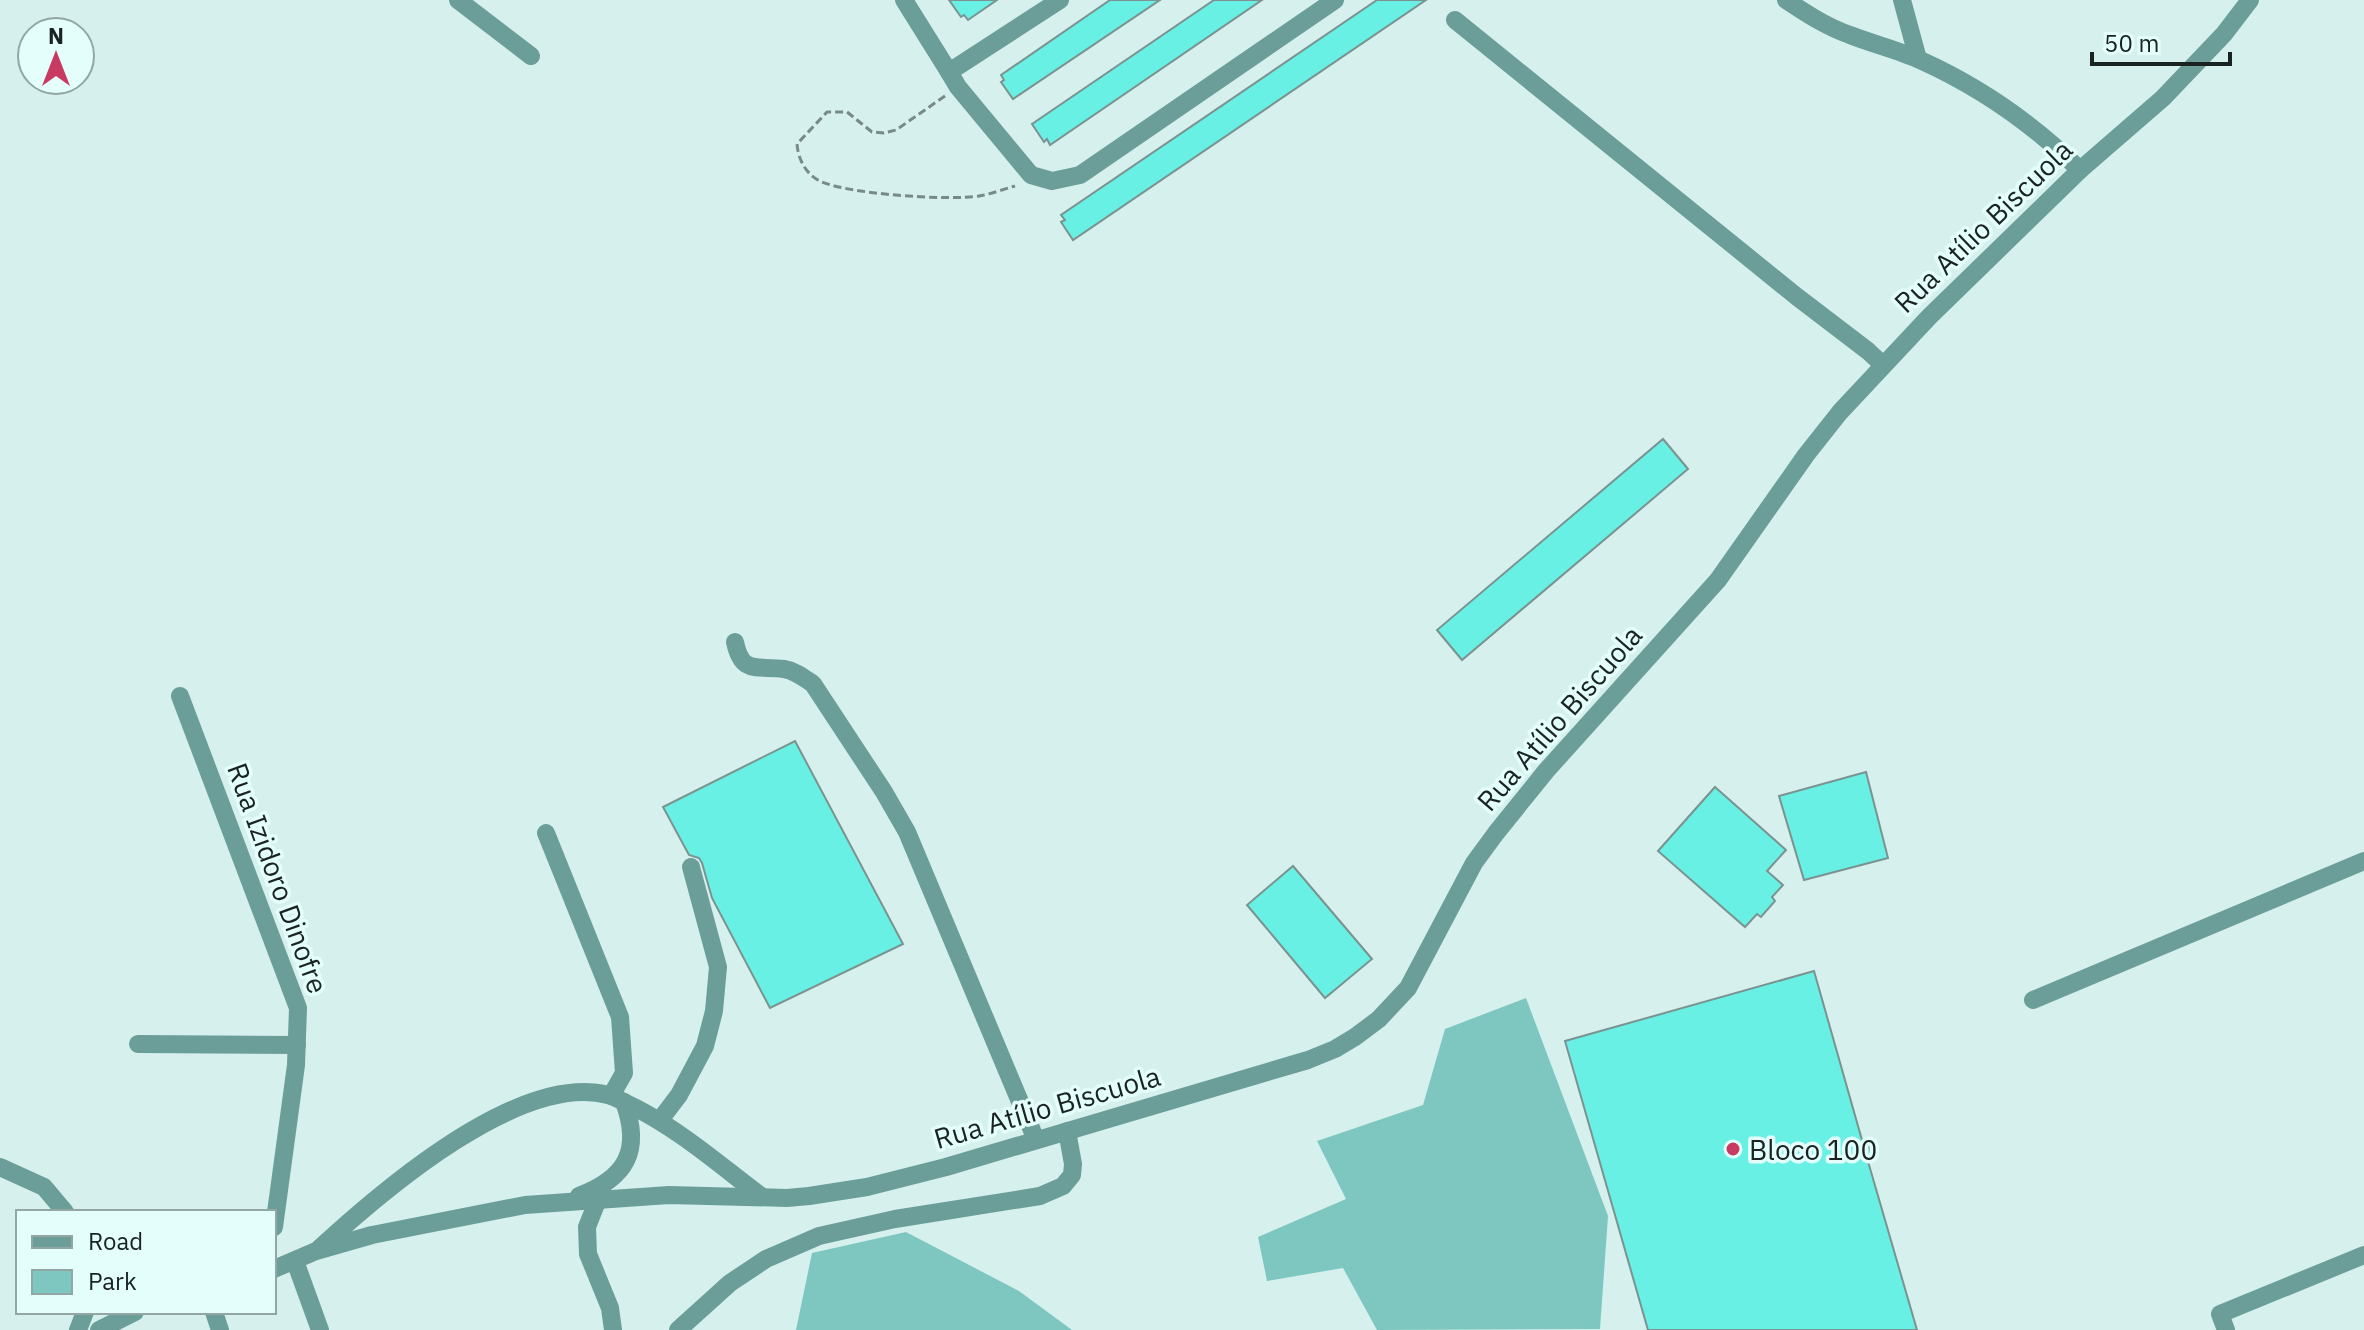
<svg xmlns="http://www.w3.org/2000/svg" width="2364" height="1330" font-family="'IBM Plex Sans',sans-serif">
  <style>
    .green { fill: #7ec7c0 }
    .building { fill: #68f0e5; stroke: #7b9390; stroke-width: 2 }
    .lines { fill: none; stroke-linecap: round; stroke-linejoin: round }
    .path { stroke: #778a87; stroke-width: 3; stroke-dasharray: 8 4; stroke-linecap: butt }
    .minor { stroke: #6c9e99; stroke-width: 18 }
    .poi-dot { fill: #c83a62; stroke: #e3fefb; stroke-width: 3 }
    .labels { text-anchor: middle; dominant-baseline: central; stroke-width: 7; stroke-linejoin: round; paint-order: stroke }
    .street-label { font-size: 28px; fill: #192322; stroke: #e3fefb }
    .poi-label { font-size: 28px; fill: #192322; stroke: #e3fefb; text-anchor: start }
  </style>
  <rect width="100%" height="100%" fill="#d6f1ed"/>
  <g class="green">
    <polygon points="1526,998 1608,1216 1600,1329 1377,1330 1343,1268 1267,1281 1258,1237 1346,1199 1317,1141 1423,1105 1445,1029"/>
    <polygon points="906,1232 1019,1291 1072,1330 796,1330 812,1253"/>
  </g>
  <g class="building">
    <polygon points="949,0 997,0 968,20 964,15 961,17"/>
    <polygon points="1110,0 1160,0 1013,99 1001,82 1004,80 1001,75"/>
    <polygon points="1214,0 1262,0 1050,145 1047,139 1044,142 1032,124"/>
    <polygon points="1377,0 1426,0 1073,240 1061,222 1065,220 1061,215"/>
    <polygon points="1663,439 1688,469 1462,660 1437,630"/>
    <polygon points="795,741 903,944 770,1008 712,898 702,863 699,858 689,855 663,807"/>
    <polygon points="1866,772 1888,858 1804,880 1779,796"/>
    <polygon points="1715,787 1786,850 1767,871 1783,885 1772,897 1775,901 1761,917 1757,914 1745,927 1658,851"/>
    <polygon points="1293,866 1372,959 1325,998 1247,905"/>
    <polygon points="1814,971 1862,1140 1867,1139 1872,1157 1867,1158 1917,1330 1648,1330 1565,1041"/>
  </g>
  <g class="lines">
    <path class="path" d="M945,96L896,130L884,133L872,132L847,112H827L797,144C798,158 805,173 818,180C842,194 950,201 979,196C991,194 1004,189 1015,186"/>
    <g class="minor">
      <polyline points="458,0 531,56"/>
      <polyline points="904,0 949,72 1060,0"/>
      <path d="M1786,0C1807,14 1827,27 1850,35C1873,44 1898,50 1920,60C1978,86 2034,125 2080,170"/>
      <polyline points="1902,0 1918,59"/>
      <polyline points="1455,20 1796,296 1868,351 1883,365"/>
      <polyline points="949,72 958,87 1031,175 1052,181 1080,175 1335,0"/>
      <path d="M735,642C742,676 758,665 784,669C796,671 804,678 813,684L884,792L907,832L1036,1140"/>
      <polyline points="180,696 298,1008 296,1065 274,1227"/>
      <polyline points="546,833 620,1017 624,1073 611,1096"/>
      <polyline points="2033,1000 2364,861"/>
      <polyline points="138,1044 297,1045"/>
      <polyline points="660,1120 679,1095 705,1046 714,1011 718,967 691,867"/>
      <polyline points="0,1167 44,1187 65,1212"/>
      <path d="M579,1196C626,1178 642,1151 624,1102"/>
      <polyline points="598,1199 587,1227 588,1254 610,1308 613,1330"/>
      <path d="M320,1248C382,1191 520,1072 608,1095C618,1098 627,1104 636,1108C681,1131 721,1166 761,1196"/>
      <polyline points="295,1261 320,1330"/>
      <polyline points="274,1269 316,1251 372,1235 525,1205 669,1195 787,1198 809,1196 867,1187 946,1167 1308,1060 1335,1049 1355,1037 1379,1019 1408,988 1474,863 1496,833 1546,771 1718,580 1806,455 1840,412 1929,317 2080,170 2163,98 2224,34 2250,0"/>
      <polyline points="214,1312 220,1330"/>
      <polyline points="78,1330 85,1312"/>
      <polyline points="99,1330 135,1312"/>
      <polyline points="678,1330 730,1283 766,1259 819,1236 895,1219 1040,1196 1063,1186 1072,1175 1073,1164 1067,1131"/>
      <polyline points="2226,1330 2220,1314 2364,1255"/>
    </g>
  </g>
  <circle class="poi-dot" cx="1733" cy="1149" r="8"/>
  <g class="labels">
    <g class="street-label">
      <text transform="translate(1983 226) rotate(-44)">Rua Atílio Biscuola</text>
      <text transform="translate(1559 718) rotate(-49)">Rua Atílio Biscuola</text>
      <text transform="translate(278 878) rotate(70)">Rua Izidoro Dinofre</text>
      <text transform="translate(1047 1107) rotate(-16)">Rua Atílio Biscuola</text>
    </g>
    <g class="poi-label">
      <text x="1749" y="1149">Bloco 100</text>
    </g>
  </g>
  <rect x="16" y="1210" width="260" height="104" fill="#e3fefb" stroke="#92a6a4" stroke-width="2"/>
  <rect x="32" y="1236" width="40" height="12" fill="#6c9e99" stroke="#92a6a4" stroke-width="2"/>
  <text x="88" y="1250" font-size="24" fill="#192322">Road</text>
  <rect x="32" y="1270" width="40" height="24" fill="#7ec7c0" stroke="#92a6a4" stroke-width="2"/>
  <text x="88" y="1290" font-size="24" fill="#192322">Park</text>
  <g transform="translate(56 56)"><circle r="38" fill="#e3fefb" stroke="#92a6a4" stroke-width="2"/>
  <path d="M0-6L14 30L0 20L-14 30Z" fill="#c83a62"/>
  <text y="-12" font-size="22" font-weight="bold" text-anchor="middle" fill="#192322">N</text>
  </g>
  <path d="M2092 52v12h138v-12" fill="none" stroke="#192322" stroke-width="4"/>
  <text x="2104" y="52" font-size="24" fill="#192322" stroke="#e3fefb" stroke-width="6" paint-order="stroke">50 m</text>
</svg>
